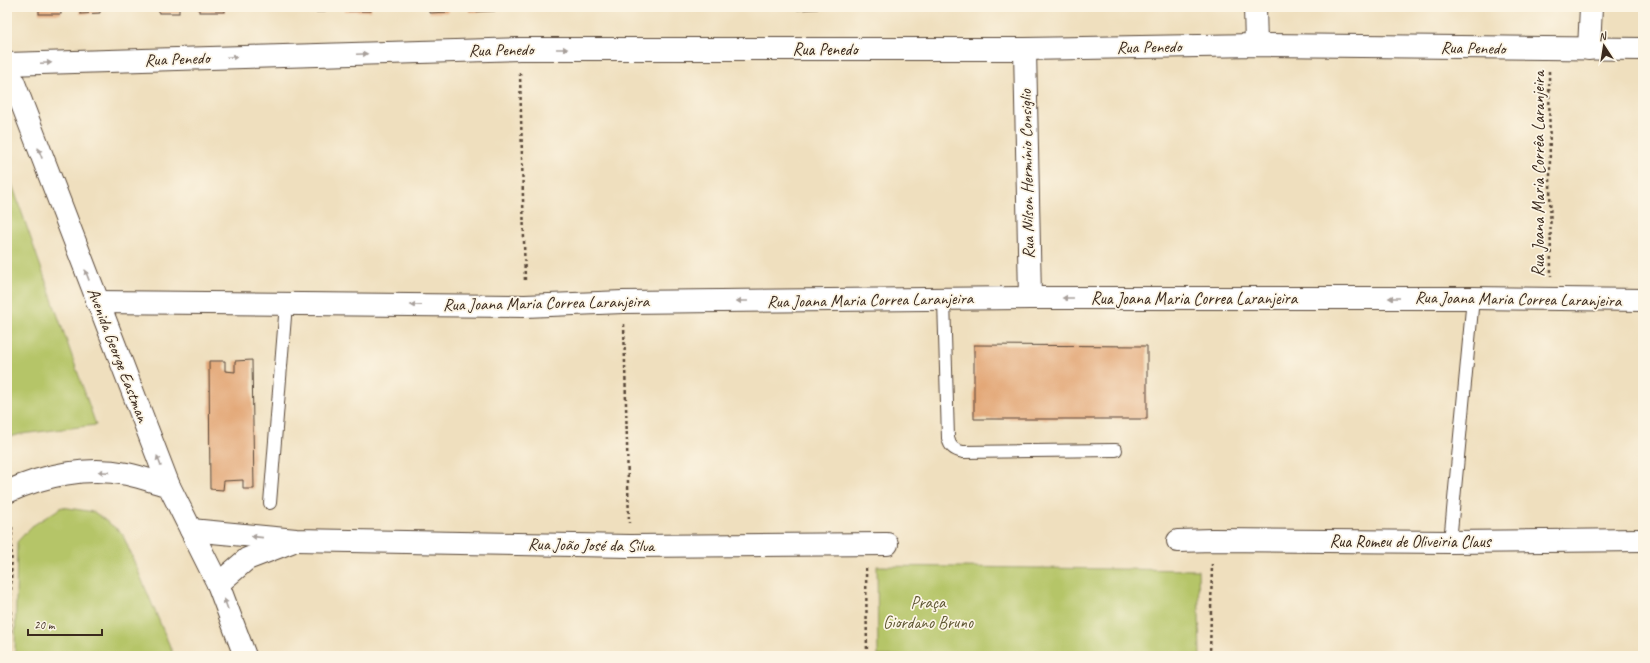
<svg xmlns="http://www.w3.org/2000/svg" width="1650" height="663" font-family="Caveat,sans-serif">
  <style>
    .green { fill: #b5c568; stroke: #787843 }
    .building { fill: #e3a777 }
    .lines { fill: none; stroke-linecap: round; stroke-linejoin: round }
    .lane-casing { stroke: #564536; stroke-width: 14 }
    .street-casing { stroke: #564536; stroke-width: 24 }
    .secondary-casing { stroke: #564536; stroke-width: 24 }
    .path { stroke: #564536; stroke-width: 2.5; stroke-dasharray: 3 3; stroke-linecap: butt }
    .lane { stroke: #fff; stroke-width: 12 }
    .street { stroke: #fff; stroke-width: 22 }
    .secondary { stroke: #fff; stroke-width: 22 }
    .oneway { fill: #a79f9a }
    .labels { text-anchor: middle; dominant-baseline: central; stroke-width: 3.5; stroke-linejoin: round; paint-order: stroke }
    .street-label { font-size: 17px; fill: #3b2a1e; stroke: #fcf5e5 }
    .park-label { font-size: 17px; fill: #605834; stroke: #fcf5e5 }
  </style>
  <rect width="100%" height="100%" fill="#fcf5e5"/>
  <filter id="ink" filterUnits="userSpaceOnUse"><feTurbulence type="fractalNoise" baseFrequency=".025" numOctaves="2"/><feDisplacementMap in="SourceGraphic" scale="8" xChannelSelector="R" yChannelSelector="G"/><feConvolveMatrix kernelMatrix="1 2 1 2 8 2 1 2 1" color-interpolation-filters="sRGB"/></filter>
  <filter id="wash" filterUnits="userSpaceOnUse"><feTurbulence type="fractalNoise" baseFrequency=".012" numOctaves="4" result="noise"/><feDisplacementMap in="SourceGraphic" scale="16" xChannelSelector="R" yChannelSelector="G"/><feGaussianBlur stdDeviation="0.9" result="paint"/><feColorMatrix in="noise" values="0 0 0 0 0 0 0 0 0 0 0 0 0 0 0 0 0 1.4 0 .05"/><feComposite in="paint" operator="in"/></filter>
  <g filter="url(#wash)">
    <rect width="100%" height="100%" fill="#efdfbe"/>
    <g class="green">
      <polygon points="7,170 96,425 21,434 7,438"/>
      <polygon points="62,507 94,512 122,533 174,656 15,656 17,542 32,526"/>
      <polygon points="877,566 1198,570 1200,656 878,656"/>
    </g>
    <g id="blocks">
      <g class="building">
        <rect x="39" y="7" width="22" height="7"/>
        <polygon points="80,7 100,7 100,13 80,14"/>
        <rect x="159" y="7" width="20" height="6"/>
        <rect x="199" y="7" width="26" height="5"/>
        <rect x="305" y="7" width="20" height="5"/>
        <rect x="345" y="7" width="26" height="4"/>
        <polygon points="429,7 449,7 449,12 429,13"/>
        <polygon points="469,7 495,7 495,11 469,12"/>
        <rect x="756" y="7" width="22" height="2"/>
        <polygon points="797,7 817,7 818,9 797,10"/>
        <polygon points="974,345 1147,346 1147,419 974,419"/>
        <polygon points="252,360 254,489 243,489 243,480 224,481 223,490 210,489 209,361 225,361 225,371 235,372 235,361"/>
      </g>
    </g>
  </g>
  <g filter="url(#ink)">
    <use href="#blocks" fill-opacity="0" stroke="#564536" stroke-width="1"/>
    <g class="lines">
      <g class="lane-casing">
        <g id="lane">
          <path d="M944,300L948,438C950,447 954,450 963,452L1116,450"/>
          <polyline points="270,503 286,304"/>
          <polyline points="1450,542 1473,298"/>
        </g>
      </g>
      <g class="street-casing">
        <g id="street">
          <polyline points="1255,7 1256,45"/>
          <polyline points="1025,49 1030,298"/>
          <polyline points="1589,49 1591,7"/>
          <polyline points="7,64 520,49 1025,49 1256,45 1643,49"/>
          <polyline points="97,302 525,306 623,302 1030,298 1473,298 1643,300"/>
          <polyline points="191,530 296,540 630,546 887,544"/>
          <polyline points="1178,541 1212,540 1450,542 1643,540"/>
          <polyline points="218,584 247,559 291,542"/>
        </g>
      </g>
      <g class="secondary-casing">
        <g id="secondary">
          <polyline points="7,65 169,486 218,584 245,656"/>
          <path d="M7,492C44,475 87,466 127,474C141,477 155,482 169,486"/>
        </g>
      </g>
      <g class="path">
        <polyline points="1549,71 1551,276"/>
        <polyline points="520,73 525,282"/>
        <polyline points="624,324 629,523"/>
        <polyline points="866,568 867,656"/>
        <polyline points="10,656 12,527"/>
        <polyline points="1210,656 1212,564"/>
      </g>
      <use href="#lane" class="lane"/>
      <use href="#street" class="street"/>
      <use href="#secondary" class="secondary"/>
    </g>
    <defs><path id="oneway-solid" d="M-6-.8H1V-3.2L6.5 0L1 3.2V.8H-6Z"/></defs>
    <g class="oneway">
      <use href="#oneway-solid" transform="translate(562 49)"/>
      <use href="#oneway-solid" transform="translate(362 54) rotate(-2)"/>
      <use href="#oneway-solid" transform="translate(232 57) rotate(-2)"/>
      <use href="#oneway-solid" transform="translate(46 63) rotate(-2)"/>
      <use href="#oneway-solid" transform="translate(40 153) rotate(-111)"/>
      <use href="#oneway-solid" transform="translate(87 275) rotate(-111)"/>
      <use href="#oneway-solid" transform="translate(1068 298) rotate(180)"/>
      <use href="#oneway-solid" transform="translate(1394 298) rotate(180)"/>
      <use href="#oneway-solid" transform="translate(742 301) rotate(180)"/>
      <use href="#oneway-solid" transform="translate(416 305) rotate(-179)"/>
      <use href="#oneway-solid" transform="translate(159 461) rotate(-111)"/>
      <use href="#oneway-solid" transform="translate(104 472) rotate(-176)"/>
      <use href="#oneway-solid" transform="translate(257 537) rotate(-174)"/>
      <use href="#oneway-solid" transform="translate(226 604) rotate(-110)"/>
    </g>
  </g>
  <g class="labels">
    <g class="street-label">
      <text transform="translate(1149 47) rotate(-1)">Rua Penedo</text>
      <text transform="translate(1473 48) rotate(1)">Rua Penedo</text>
      <text x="825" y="49">Rua Penedo</text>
      <text transform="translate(501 50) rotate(-1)">Rua Penedo</text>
      <text transform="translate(177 59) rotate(-2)">Rua Penedo</text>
      <text transform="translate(1027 174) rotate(-91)">Rua Nilson Hermínio Consiglio</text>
      <text transform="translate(1538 174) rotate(-90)">Rua Joana Maria Corrêa Laranjeira</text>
      <text x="1194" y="298">Rua Joana Maria Correa Laranjeira</text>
      <text transform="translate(1518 299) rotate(1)">Rua Joana Maria Correa Laranjeira</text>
      <text transform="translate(870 300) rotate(-1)">Rua Joana Maria Correa Laranjeira</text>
      <text transform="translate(546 303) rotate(-1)">Rua Joana Maria Correa Laranjeira</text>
      <text transform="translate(118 355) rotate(69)">Avenida George Eastman</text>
      <text x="1410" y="541">Rua Romeu de Oliveiria Claus</text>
      <text transform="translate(591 545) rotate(1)">Rua João José da Silva</text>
    </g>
    <g class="park-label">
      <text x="928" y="602">Praça<tspan x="928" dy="20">Giordano Bruno</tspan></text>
    </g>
  </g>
  <rect width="1650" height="663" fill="none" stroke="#fcf5e5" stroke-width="24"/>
  <g transform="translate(1604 46) rotate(348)" stroke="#fcf5e5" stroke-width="3" paint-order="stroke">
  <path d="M0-3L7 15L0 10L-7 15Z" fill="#3b2a1e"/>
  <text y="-6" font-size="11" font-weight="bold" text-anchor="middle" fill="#3b2a1e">N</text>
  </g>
  <path d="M28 629v6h74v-6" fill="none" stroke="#3b2a1e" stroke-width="2"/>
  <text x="34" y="629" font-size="12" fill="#3b2a1e" stroke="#fcf5e5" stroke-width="3" paint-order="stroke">20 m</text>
</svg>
